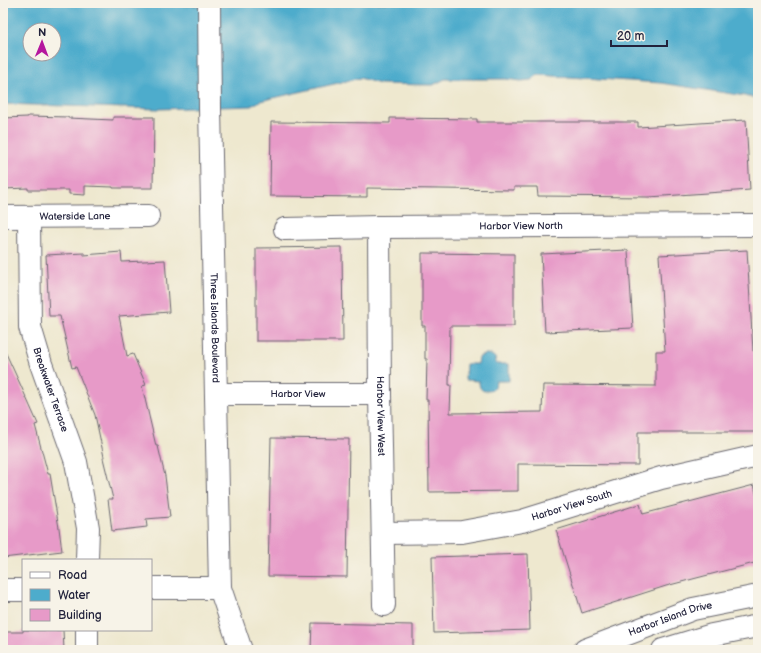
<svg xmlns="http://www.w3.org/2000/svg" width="761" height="653" font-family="'Balsamiq Sans',sans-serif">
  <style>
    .water { fill: #4daccc; stroke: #386784; fill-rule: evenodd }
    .building { fill: #e79ac8 }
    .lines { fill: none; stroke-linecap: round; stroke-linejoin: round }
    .minor-casing { stroke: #69676f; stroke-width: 24 }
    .minor { stroke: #fff; stroke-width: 22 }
    .labels { text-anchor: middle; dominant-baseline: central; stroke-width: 3.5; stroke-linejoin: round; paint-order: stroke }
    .street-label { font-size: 10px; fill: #22223b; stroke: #f7f3e8 }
  </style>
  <rect width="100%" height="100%" fill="#f7f3e8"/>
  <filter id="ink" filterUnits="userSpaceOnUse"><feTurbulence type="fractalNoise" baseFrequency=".025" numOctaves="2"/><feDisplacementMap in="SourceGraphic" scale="8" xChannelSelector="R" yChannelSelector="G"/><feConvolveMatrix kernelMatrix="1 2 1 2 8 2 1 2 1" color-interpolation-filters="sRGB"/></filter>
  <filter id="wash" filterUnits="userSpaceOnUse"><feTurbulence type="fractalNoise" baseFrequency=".012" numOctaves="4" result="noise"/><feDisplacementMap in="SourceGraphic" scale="16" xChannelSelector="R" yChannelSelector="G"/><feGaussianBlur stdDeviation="0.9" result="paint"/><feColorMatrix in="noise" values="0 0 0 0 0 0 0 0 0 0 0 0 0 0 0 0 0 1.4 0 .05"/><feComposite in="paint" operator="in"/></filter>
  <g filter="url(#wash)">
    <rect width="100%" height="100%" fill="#eee8cf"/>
    <g class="water">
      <path d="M3,3H118V5C171,6 224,6 277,3H758V98L661,83L538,75L531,80L521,81L506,79H445L433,85L380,84L360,78L260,101L251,106L158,109L3,104ZM30,30H54V54H30Z"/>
      <path d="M486,354C493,355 496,356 496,364H509V381H496L495,388C485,393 479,392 479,381L465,380L466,364H478L479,357Z"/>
    </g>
    <g id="blocks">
      <g class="building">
        <polygon points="28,116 68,117 68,118 113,120 113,117 154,117 153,188 113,188 113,187 85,186 85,195 69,194 69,190 28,190 28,188 3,189 3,118 28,117"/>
        <polygon points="390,118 477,119 477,122 638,122 638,127 746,120 750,190 649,197 538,196 537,187 514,187 514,190 367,188 367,197 270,196 271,122 390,123"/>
        <polygon points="342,247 343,341 256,341 256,248"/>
        <polygon points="628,250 633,328 545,332 541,254"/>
        <polygon points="747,250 753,351 757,351 757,432 638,432 638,465 518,464 518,491 429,492 428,400 426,400 427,359 425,359 425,326 422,326 422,253 514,254 514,326 450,326 449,385 451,385 450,413 542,412 543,385 656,386 656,351 665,351 659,255"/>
        <polygon points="121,252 122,262 165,260 169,312 119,316 127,356 133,354 146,385 142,386 156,446 158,446 165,476 170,517 146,519 147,527 112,531 108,499 113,499 103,458 104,457 95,415 76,367 72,368 60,316 49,316 46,255 84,253 84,255"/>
        <polygon points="3,347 21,386 38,424 35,425 48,474 50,474 59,528 62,551 3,558"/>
        <polygon points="271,438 349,439 347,577 268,576"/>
        <polygon points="754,485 758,501 758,562 666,586 582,613 556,530 640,504 643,514"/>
        <polygon points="528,554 530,630 434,633 432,557"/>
        <polygon points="312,623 413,625 413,650 311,650"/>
        <polygon points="23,630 63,630 64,650 4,650 4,632 23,632"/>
      </g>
    </g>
  </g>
  <g filter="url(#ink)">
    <use href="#blocks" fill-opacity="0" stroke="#69676f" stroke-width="1"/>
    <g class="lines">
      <g class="minor-casing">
        <g id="minor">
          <path id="s1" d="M209,3L210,108L220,588L241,650"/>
          <path id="s2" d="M3,217L148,216"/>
          <path id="s3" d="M29,217L30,327L41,364L76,462L88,528L87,560"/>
          <path id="s4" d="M379,227L380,394L384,605"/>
          <path id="s5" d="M285,229L379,227L758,225"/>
          <path id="s6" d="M216,394H380"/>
          <path id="s7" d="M383,533L462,532L522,521L661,478L758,456"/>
          <polyline points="151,588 220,588"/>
          <polyline points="3,590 23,590"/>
          <polyline points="87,630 87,650"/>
          <path id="s8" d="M585,650L693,609L758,596"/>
          <polyline points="663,650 712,635 758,626"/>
        </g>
      </g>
      <use href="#minor" class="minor"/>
    </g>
  </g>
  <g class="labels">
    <g class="street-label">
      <text stroke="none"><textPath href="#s2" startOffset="72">Waterside Lane</textPath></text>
      <text stroke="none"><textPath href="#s5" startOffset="236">Harbor View North</textPath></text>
      <text stroke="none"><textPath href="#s1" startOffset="325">Three Islands Boulevard</textPath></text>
      <text stroke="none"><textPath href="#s3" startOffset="176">Breakwater Terrace</textPath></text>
      <text stroke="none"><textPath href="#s6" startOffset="82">Harbor View</textPath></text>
      <text stroke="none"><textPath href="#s4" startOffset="189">Harbor View West</textPath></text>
      <text stroke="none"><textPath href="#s7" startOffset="192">Harbor View South</textPath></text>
      <text stroke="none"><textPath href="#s8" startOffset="91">Harbor Island Drive</textPath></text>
    </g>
  </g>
  <rect width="761" height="653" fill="none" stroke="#f7f3e8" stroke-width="16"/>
  <rect x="22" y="559" width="130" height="72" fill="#f7f3e8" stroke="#a29fa3"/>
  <rect x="30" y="572" width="20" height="6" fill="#ffffff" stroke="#a29fa3"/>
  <text x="58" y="579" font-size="12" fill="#22223b">Road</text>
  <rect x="30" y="589" width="20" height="12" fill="#4daccc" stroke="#a29fa3"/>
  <text x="58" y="599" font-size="12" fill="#22223b">Water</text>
  <rect x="30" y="609" width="20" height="12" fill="#e79ac8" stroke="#a29fa3"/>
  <text x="58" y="619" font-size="12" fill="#22223b">Building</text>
  <g transform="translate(42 42) rotate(1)"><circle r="19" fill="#f7f3e8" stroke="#a29fa3"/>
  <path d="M0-3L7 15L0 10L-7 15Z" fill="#b5179e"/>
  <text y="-6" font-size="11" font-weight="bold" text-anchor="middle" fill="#22223b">N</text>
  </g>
  <path d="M611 40v6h56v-6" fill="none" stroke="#22223b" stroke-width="2"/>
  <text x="617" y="40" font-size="12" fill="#22223b" stroke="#f7f3e8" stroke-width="3" paint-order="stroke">20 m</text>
</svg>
